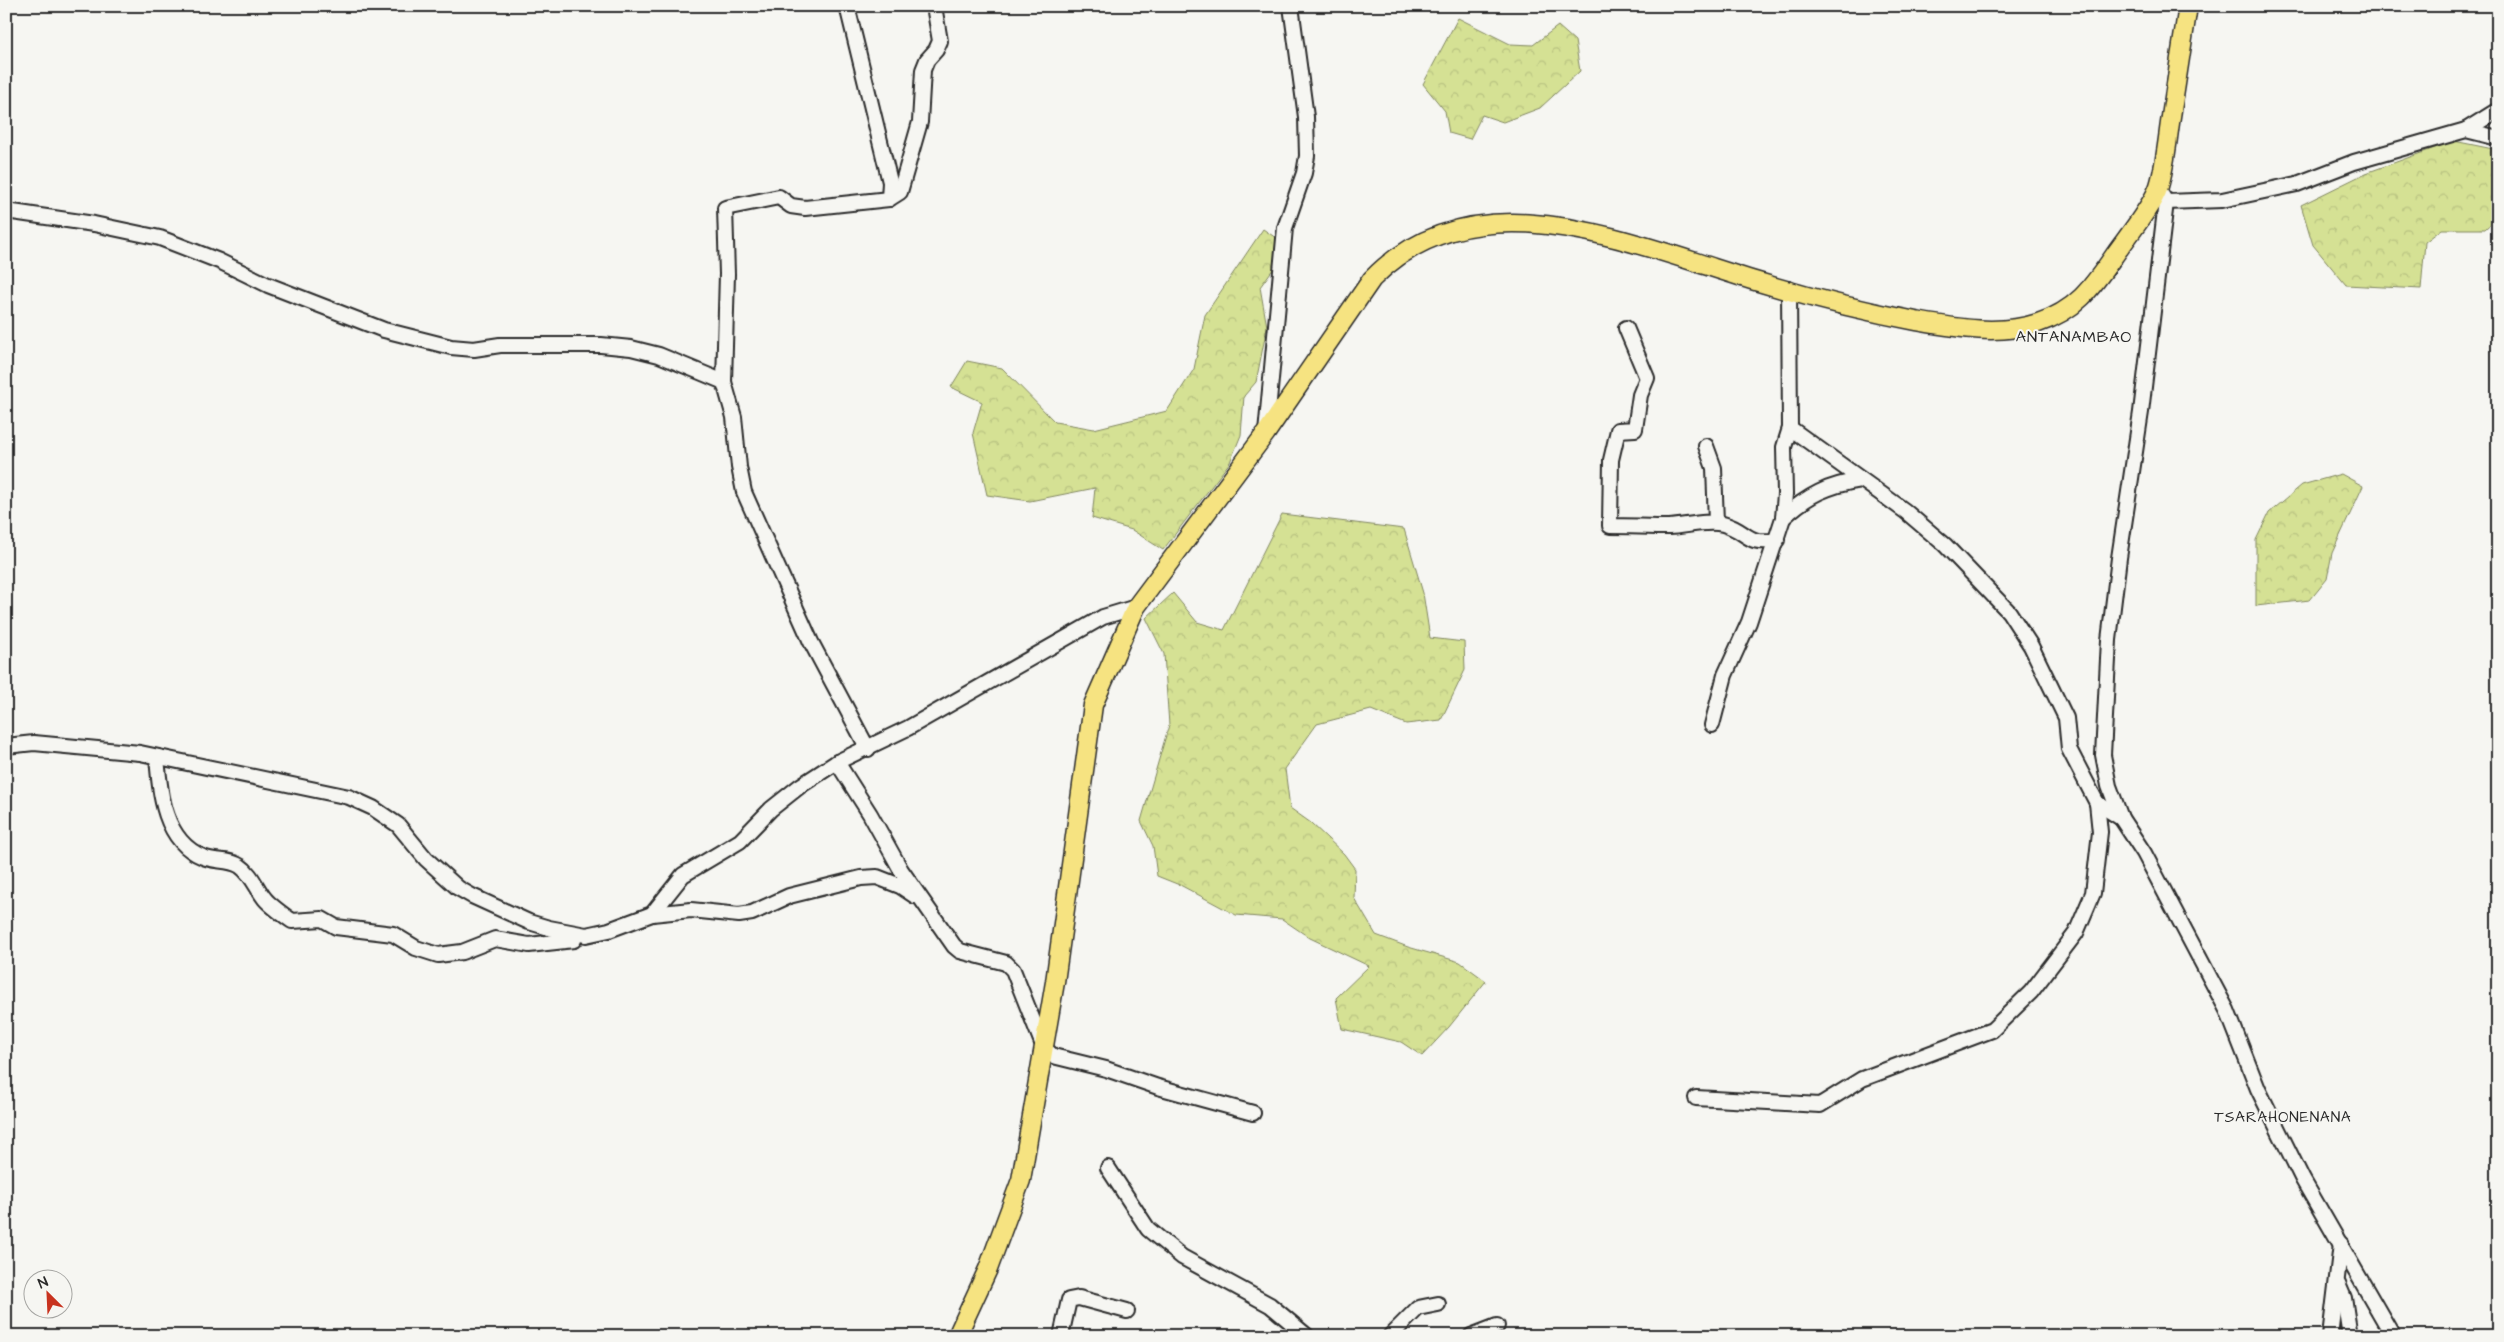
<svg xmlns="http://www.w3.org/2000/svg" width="2504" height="1342" font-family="'Architects Daughter',sans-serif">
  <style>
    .forest { fill: url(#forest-crowns); stroke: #808660 }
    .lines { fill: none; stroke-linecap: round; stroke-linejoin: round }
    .minor-casing { stroke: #2b2b2b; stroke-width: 18 }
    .major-casing { stroke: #2b2b2b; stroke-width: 21 }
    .minor { stroke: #f6f6f2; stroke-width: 14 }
    .major { stroke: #f6e381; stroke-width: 18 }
    .labels { text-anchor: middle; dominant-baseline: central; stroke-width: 4; stroke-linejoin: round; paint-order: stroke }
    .neighbourhood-label { font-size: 15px; letter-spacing: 1px; fill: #2b2b2b; stroke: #f6f6f2 }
    .quarter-label { font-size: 16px; letter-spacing: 1px; fill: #2b2b2b; stroke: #f6f6f2 }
  </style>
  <defs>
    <pattern id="forest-crowns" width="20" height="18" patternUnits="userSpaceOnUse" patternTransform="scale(1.25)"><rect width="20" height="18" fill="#d5e194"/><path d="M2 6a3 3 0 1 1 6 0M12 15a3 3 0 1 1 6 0" fill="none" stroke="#b7c180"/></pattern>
  </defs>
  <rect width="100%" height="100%" fill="#f6f6f2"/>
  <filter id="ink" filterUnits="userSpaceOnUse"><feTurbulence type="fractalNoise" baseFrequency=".02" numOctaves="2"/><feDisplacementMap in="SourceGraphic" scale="10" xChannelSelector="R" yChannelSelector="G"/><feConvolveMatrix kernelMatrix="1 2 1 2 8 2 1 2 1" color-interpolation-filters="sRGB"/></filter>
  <g filter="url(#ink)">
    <g class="forest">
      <polygon points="1866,6 1920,6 1919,12 1873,10"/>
      <polygon points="1458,18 1510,44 1533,45 1558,26 1575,41 1580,71 1540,108 1503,122 1482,115 1470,139 1449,133 1445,111 1423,84"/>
      <polygon points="2454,141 2498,150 2498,217 2485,229 2442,229 2425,242 2421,289 2346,285 2313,245 2301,205 2366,173"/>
      <polygon points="1263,229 1276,238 1276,265 1260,287 1267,327 1256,382 1244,396 1241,435 1230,462 1163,550 1132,530 1092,518 1095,488 1030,501 987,495 973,433 982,402 951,387 967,361 1002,368 1055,422 1094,429 1167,411 1194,369 1205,315"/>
      <polygon points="2341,474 2363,486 2332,553 2327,579 2310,600 2256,606 2256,540 2269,513 2302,485"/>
      <polygon points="1282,514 1404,529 1423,593 1430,638 1464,642 1465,670 1441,720 1406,724 1371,710 1317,724 1285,769 1290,808 1311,823 1344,854 1355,869 1354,898 1376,935 1408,947 1460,962 1486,981 1449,1027 1422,1056 1401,1042 1342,1029 1336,998 1369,966 1310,938 1282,919 1236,915 1182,886 1157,876 1153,846 1141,821 1169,725 1164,654 1146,618 1173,593 1197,622 1224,630"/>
    </g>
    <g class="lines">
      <g class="minor-casing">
        <g id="minor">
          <polyline points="847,6 890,182 889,199"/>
          <polyline points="2466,130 2498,110"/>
          <polyline points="2158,189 2166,202 2141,412 2119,558 2109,640 2103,755 2109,786 2121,818 2144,853 2227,1010 2258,1089 2303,1180 2393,1336"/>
          <polyline points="2166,202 2222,200 2297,184 2354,162 2466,130 2498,138"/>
          <polyline points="6,211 94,224 160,238 219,261 268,285 384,330 451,347 474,349 500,345 601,345 631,348 659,355 724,382"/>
          <polyline points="1789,289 1790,428 1905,511 1945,545 2009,612 2031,646 2066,718 2069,749 2097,803 2121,818"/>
          <path d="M1626,328L1647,378L1640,395L1635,429L1618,430L1611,460L1610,526C1630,526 1649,527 1669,527C1686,526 1707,520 1723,524C1749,531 1745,546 1777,540"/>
          <polyline points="1266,433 1285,228 1304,173 1307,156 1306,117 1291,6"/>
          <polyline points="1706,446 1714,468 1716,522"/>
          <path d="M1783,518C1807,495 1829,485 1861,480"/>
          <polyline points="1712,725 1725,675 1749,622 1783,518 1785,494 1784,447 1790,428"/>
          <polyline points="6,746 34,743 140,753 349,797 373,808 398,825 426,859 458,888 472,896 529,922 549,928 586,935 609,930 652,914 683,875 740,841 771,809 800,786 837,762 908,728 1103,617 1136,607"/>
          <polyline points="868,749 811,642 744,492 739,467 734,417 724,382 727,274 725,208 779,197 791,206 805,208 889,199 900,192 920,122 923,70 927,60 936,50 940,41 934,6"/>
          <path d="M157,757C160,794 164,841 203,857C214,862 230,859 240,866C252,874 256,888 265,899C270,905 285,916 292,921L322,919L336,927L393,934L416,948L438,955L462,952L495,939L529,945L574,940"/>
          <polyline points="837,762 870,814 901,870 954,946 960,951 1006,963 1013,970 1044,1048 1053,1056 1106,1069 1158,1087 1253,1113"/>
          <polyline points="652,914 691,910 739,915 752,913 789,896 861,878 877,877 900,886 915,896"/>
          <polyline points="1696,1098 1820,1105 1862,1079 1992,1030 2031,992 2076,933 2093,893 2100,832 2097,803"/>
          <polyline points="1108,1168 1148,1229 1182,1257 1270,1305 1307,1336"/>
          <polyline points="2338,1284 2344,1298 2350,1336"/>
          <polyline points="1061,1336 1069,1300 1079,1298 1127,1311"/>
          <polyline points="1390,1336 1418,1308 1438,1304"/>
          <polyline points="1471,1336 1497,1326"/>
          <polyline points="2330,1336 2341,1244"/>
        </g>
      </g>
      <g class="major-casing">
        <path id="major" d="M957,1336L988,1269L1021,1180L1055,982L1093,705L1136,607L1266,433L1372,279C1466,182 1604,233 1714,268C1780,290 1848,308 1916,321C1956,328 1999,336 2038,323C2078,310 2093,286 2116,253C2128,236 2153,205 2159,186C2165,166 2167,144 2170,123C2176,84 2182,45 2188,6"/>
      </g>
      <use href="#minor" class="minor"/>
      <use href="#major" class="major"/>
    </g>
  </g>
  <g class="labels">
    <g class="neighbourhood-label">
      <text x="2283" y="1117">TSARAHONENANA</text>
    </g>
    <g class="quarter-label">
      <text x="2074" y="337">ANTANAMBAO</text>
    </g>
  </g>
  <rect width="2504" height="1342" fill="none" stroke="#f6f6f2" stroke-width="25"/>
  <rect x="12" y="12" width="2479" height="1317" fill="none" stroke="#2b2b2b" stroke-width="2" filter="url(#ink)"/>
  <g transform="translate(48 1294) rotate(336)"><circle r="24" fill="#f6f6f2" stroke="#a5a5a2"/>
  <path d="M0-4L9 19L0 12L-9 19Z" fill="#c8321e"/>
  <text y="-8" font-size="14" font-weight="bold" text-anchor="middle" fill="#2b2b2b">N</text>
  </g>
</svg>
